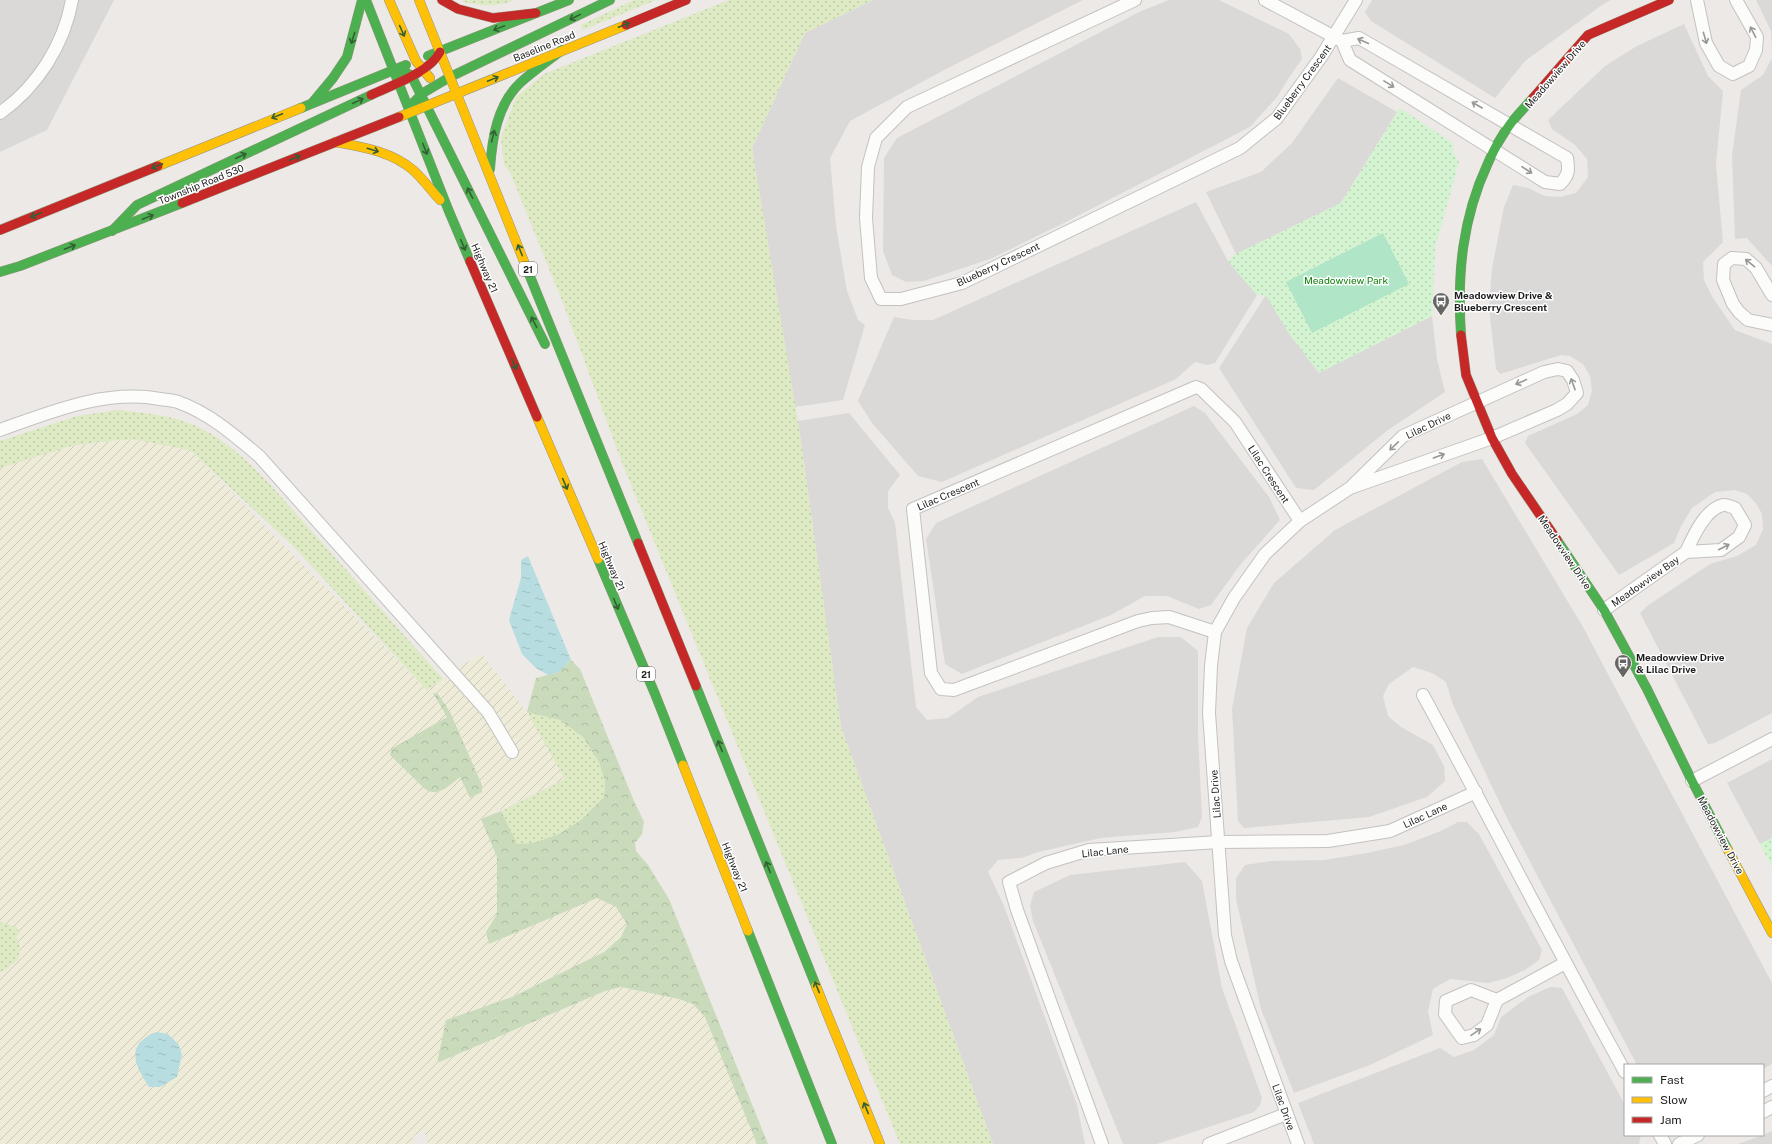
<svg xmlns="http://www.w3.org/2000/svg" width="1772" height="1144" font-family="'Public Sans',sans-serif">
  <style>
    .residential { fill: #dbd9d8 }
    .farmland { fill: url(#farmland-furrows) }
    .grass { fill: url(#grass-dots) }
    .forest { fill: url(#forest-crowns) }
    .park { fill: url(#park-dots) }
    .pitch { fill: #b0e5c8 }
    .water { fill: url(#water-ripples) }
    .lines { fill: none; stroke-linecap: round; stroke-linejoin: round }
    .street-casing { stroke: #c3c2c1; stroke-width: 14 }
    .fast-casing { stroke: #97957e; stroke-width: 10 }
    .slow-casing { stroke: #97957e; stroke-width: 10 }
    .jam-casing { stroke: #97957e; stroke-width: 10 }
    .street { stroke: #fcfcfb; stroke-width: 12 }
    .fast { stroke: #4caf50; stroke-width: 9 }
    .slow { stroke: #ffc107; stroke-width: 9 }
    .jam { stroke: #c62828; stroke-width: 9 }
    .oneway { stroke: #335f34 }
    .oneway2 { stroke: #989898 }
    .labels { text-anchor: middle; dominant-baseline: central; stroke-width: 3; stroke-linejoin: round; paint-order: stroke }
    .shield { fill: #fff; stroke: #626262; stroke-width: 1 }
    .shield-label { font-size: 9px; font-weight: bold; fill: #1e1e1e }
    .street-label { font-size: 10px; fill: #1e1e1e; stroke: #fff }
    .park-label { font-size: 10px; fill: #0d7f08; stroke: #fff }
    .poi-label { font-size: 10px; font-weight: bold; fill: #1e1e1e; stroke: #fff; text-anchor: start }
  </style>
  <defs>
    <pattern id="farmland-furrows" width="10" height="10" patternUnits="userSpaceOnUse"><rect width="10" height="10" fill="#eeebd9"/><path d="M-1 1l2-2M0 10L10 0M9 11l2-2" fill="none" stroke="#ccc9ba"/></pattern>
    <pattern id="grass-dots" width="8" height="8" patternUnits="userSpaceOnUse"><rect width="8" height="8" fill="#ddeac3"/><path d="M2 2h.1M6 6h.1" fill="none" stroke="#bdc8a7" stroke-width="1.8" stroke-linecap="round"/></pattern>
    <pattern id="forest-crowns" width="20" height="18" patternUnits="userSpaceOnUse"><rect width="20" height="18" fill="#cadbbb"/><path d="M2 6a3 3 0 1 1 6 0M12 15a3 3 0 1 1 6 0" fill="none" stroke="#adbca0"/></pattern>
    <pattern id="park-dots" width="8" height="8" patternUnits="userSpaceOnUse"><rect width="8" height="8" fill="#d4f3d1"/><path d="M2 2h.1M6 6h.1" fill="none" stroke="#b6d0b3" stroke-width="1.8" stroke-linecap="round"/></pattern>
    <pattern id="water-ripples" width="26" height="14" patternUnits="userSpaceOnUse"><rect width="26" height="14" fill="#b8dde0"/><path d="M2 4q2-2 4 0t4 0M15 11q2-2 4 0t4 0" fill="none" stroke="#9ebdc0"/></pattern>
  </defs>
  <rect width="100%" height="100%" fill="#ece9e6"/>
  <g class="residential">
    <polygon points="0,0 114,0 47,130 0,152"/>
    <polygon points="873,0 1083,0 946,69 850,121 830,158 836,226 847,291 858,320 865,325 843,400 795,407 752,148 805,33"/>
    <polygon points="1169,0 1219,0 1289,34 1300,49 1302,59 1288,79 1277,97 1250,127 1060,225 990,259 924,281 906,282 892,275 883,251 884,158 897,138 1139,12"/>
    <polygon points="1372,0 1611,0 1602,5 1525,61 1495,98 1371,21 1365,12"/>
    <polygon points="1756,0 1772,0 1772,266 1747,238 1735,239 1732,156 1741,90 1763,75 1772,58 1771,31"/>
    <polygon points="1684,24 1708,76 1723,91 1716,164 1723,242 1703,262 1704,280 1713,298 1735,330 1772,344 1772,713 1715,743 1708,744 1640,613 1647,606 1710,564 1737,556 1756,545 1763,529 1762,514 1756,503 1747,494 1735,490 1715,492 1692,508 1681,526 1674,543 1619,575 1525,443 1528,436 1577,414 1588,405 1592,390 1590,376 1583,364 1570,356 1561,355 1500,374 1496,369 1489,308 1492,268 1504,207 1513,185 1528,188 1545,196 1560,197 1576,193 1588,177 1587,159 1575,145 1552,129 1548,120 1605,66 1637,46"/>
    <polygon points="1338,78 1397,112 1341,203 1236,254 1206,192 1261,172 1292,143"/>
    <polygon points="1196,202 1228,261 1257,295 1215,363 1207,365 1195,362 1176,379 942,482 918,476 872,423 858,401 894,317 913,320 933,320"/>
    <polygon points="1266,295 1290,335 1319,373 1432,316 1437,359 1445,392 1388,430 1314,490 1296,488 1219,368"/>
    <polygon points="1194,406 1205,413 1269,497 1280,520 1240,565 1211,605 1199,609 1167,596 1145,596 1111,615 962,674 945,664 926,539 936,523"/>
    <polygon points="849,413 900,475 888,491 888,508 895,523 916,707 927,720 948,718 978,697 1158,637 1181,637 1198,651 1198,735 1202,817 1198,827 1175,832 1101,838 1038,852 1022,858 998,860 988,872 1004,906 1077,1105 1085,1144 993,1144 841,727 798,421"/>
    <polygon points="1482,459 1583,627 1772,983 1772,1064 1763,1069 1763,1065 1637,1065 1507,818 1453,705 1446,682 1432,673 1413,667 1389,684 1383,696 1388,716 1401,727 1433,745 1444,766 1445,781 1427,797 1369,817 1244,828 1238,821 1232,709 1247,628 1274,583 1335,530 1462,462"/>
    <polygon points="1772,759 1772,838 1760,844 1727,783"/>
    <polygon points="1458,822 1467,822 1479,834 1542,950 1539,960 1525,970 1507,978 1488,983 1450,979 1433,989 1428,1011 1433,1035 1370,1065 1294,1093 1261,1009 1236,899 1236,878 1245,865 1271,861 1324,860 1367,853 1404,845 1441,831"/>
    <polygon points="1185,862 1202,881 1222,988 1262,1098 1260,1105 1254,1112 1157,1144 1123,1144 1033,921 1030,906 1034,892 1070,875"/>
    <polygon points="1550,987 1562,988 1625,1105 1625,1135 1641,1135 1639,1144 1314,1144 1298,1103 1440,1048 1454,1057 1474,1050 1494,1035 1501,1017 1528,997"/>
    <polygon points="1772,1131 1772,1144 1738,1144 1763,1135"/>
  </g>
  <polygon class="farmland" points="132,439 190,450 427,690 481,653 527,712 565,779 481,819 497,857 497,914 486,932 489,944 597,898 616,907 627,924 621,937 604,952 512,997 446,1020 437,1063 605,991 621,987 679,999 693,1004 705,1017 757,1144 428,1144 424,1131 413,1136 415,1144 0,1144 0,973 18,960 20,947 16,936 16,927 0,922 0,468 71,446"/>
  <g class="grass">
    <path d="M463,0H515C498,7 482,6 464,2Z"/>
    <polygon points="634,0 656,0 583,30 581,25"/>
    <polygon points="729,0 873,0 805,33 752,148 798,421 841,727 993,1144 900,1144 623,465 563,303 510,172 504,165 501,138 516,97 544,74"/>
    <path d="M118,410C147,413 180,416 206,431C250,456 281,498 315,535C358,583 400,631 443,679L427,690L293,546L190,450L132,439L100,442L71,446L0,468V441L77,416Z"/>
    <polygon points="527,712 560,720 583,737 599,762 605,781 604,797 581,820 559,834 533,843 517,845 501,811 565,779"/>
    <polygon points="0,922 16,927 20,933 16,936 20,947 18,960 0,973"/>
  </g>
  <g class="forest">
    <polygon points="571,660 580,669 634,801 644,822 642,834 635,843 636,851 648,865 669,899 768,1144 757,1144 705,1017 693,1004 679,999 621,987 605,991 437,1063 446,1020 512,997 604,952 621,937 627,924 616,907 597,898 489,944 486,932 497,914 497,857 481,819 501,811 517,844 533,843 559,834 581,820 604,797 605,781 599,762 583,737 560,720 527,712 536,678 559,672"/>
    <path d="M433,693L438,694L450,712L482,785V792L470,798L460,777C449,785 439,798 425,789L390,755L391,749L447,717Z"/>
  </g>
  <g class="park">
    <polygon points="1400,108 1454,144 1453,152 1459,162 1435,248 1432,316 1319,373 1290,335 1266,295 1257,295 1228,261 1236,254 1341,203"/>
    <polygon points="1772,838 1772,867 1760,844"/>
  </g>
  <polygon class="pitch" points="1383,233 1409,284 1312,333 1286,282"/>
  <g class="water">
    <polygon points="528,556 571,660 559,672 548,675 536,668 522,654 509,620 521,578 521,560"/>
    <path d="M156,1032L168,1034L179,1045L182,1055L177,1077L160,1087H149C134,1064 125,1045 156,1032Z"/>
  </g>
  <g class="lines">
    <g class="street-casing">
      <g id="street">
        <polyline points="1135,0 907,107 876,138 868,167 866,218 871,278 881,299 901,299 962,283 1240,148 1277,118 1321,57 1356,0"/>
        <path d="M1265,0L1342,41L1350,60L1545,182L1560,184C1569,175 1569,170 1567,158L1359,38L1342,41"/>
        <polyline points="1697,0 1706,43 1719,66 1733,74 1749,66 1756,50 1757,37 1736,0"/>
        <path d="M0,113C37,87 64,45 72,0"/>
        <polyline points="1772,295 1756,268 1746,259 1732,258 1724,264 1723,280 1733,304 1739,312 1748,320 1772,325"/>
        <path d="M0,430C51,412 105,389 160,399C166,400 172,400 178,402C209,413 234,435 259,456L488,712L512,752"/>
        <path d="M1604,610L1686,552L1721,550L1739,537L1745,525L1735,508C1731,507 1726,504 1723,505C1705,509 1693,537 1686,552"/>
        <polyline points="1215,632 1169,617 1152,618 1138,621 954,690 941,689 931,673 913,509 1196,387 1201,389 1235,422 1300,521"/>
        <path d="M1423,695C1491,820 1556,947 1625,1072"/>
        <polyline points="1692,781 1772,739"/>
        <polyline points="1497,1000 1471,990 1446,1001 1445,1014 1462,1038 1474,1035 1487,1025 1497,1000 1565,963"/>
        <polyline points="1763,1091 1772,1086"/>
        <polyline points="1763,1112 1772,1107"/>
        <polyline points="1660,1135 1665,1144"/>
        <polyline points="1102,1144 1017,910 1009,882 1046,863 1089,850 1219,842 1328,841 1390,831 1476,792"/>
        <polyline points="1209,1144 1286,1114"/>
        <polyline points="1298,1144 1231,961 1225,935 1209,713 1211,666 1215,632 1234,598 1265,554 1300,521 1350,488 1403,436 1544,372 1558,369 1567,371 1573,380 1577,393 1567,404 1557,410 1492,438 1350,488"/>
        <polyline points="1679,1144 1698,1135"/>
      </g>
    </g>
    <g class="fast-casing">
      <g id="fast">
        <polyline points="366,0 448,209 470,261"/>
        <polyline points="428,56 569,0"/>
        <polyline points="400,70 411,75 545,344"/>
        <polyline points="313,102 333,78 347,57 362,0"/>
        <polyline points="412,104 423,93 450,77 610,0"/>
        <polyline points="301,108 406,65"/>
        <path d="M490,169C492,139 497,105 520,83C533,71 548,61 562,50"/>
        <polyline points="112,231 137,205 371,95"/>
        <polyline points="527,269 638,543"/>
        <polyline points="0,272 20,266 182,203"/>
        <path d="M1461,335C1457,274 1462,219 1488,163C1494,149 1502,135 1511,123C1518,114 1526,106 1533,98"/>
        <polyline points="1557,540 1604,610 1647,689 1692,781 1728,850"/>
        <polyline points="598,559 655,694 683,765"/>
        <polyline points="696,686 816,986"/>
        <polyline points="748,931 832,1144"/>
      </g>
    </g>
    <g class="slow-casing">
      <g id="slow">
        <polyline points="389,0 416,61 430,78"/>
        <polyline points="419,0 527,269"/>
        <polyline points="399,117 626,25"/>
        <path d="M335,142C362,147 391,151 413,170C423,179 431,190 440,200"/>
        <polyline points="158,166 301,108"/>
        <polyline points="537,417 598,559"/>
        <polyline points="683,765 748,931"/>
        <polyline points="1728,850 1772,933"/>
        <polyline points="816,986 880,1144"/>
      </g>
    </g>
    <g class="jam-casing">
      <g id="jam">
        <polyline points="442,0 458,9 493,18 536,13"/>
        <polyline points="626,25 686,0"/>
        <path d="M371,95C392,85 429,73 440,52"/>
        <polyline points="1533,98 1588,35 1669,0"/>
        <polyline points="182,203 399,117"/>
        <polyline points="0,230 158,166"/>
        <polyline points="470,261 537,417"/>
        <polyline points="1461,335 1466,375 1492,438 1512,474 1557,540"/>
        <polyline points="638,543 696,686"/>
      </g>
    </g>
    <use href="#street" class="street"/>
    <use href="#fast" class="fast"/>
    <use href="#slow" class="slow"/>
    <use href="#jam" class="jam"/>
  </g>
  <defs><path id="oneway-shaft" d="M-6 0H5M1.5-3L5.5 0L1.5 3" fill="none" stroke-width="1.6" stroke-linecap="round" stroke-linejoin="round"/></defs>
  <g class="oneway">
    <use href="#oneway-shaft" transform="translate(575 17) rotate(154)"/>
    <use href="#oneway-shaft" transform="translate(624 25) rotate(-22)"/>
    <use href="#oneway-shaft" transform="translate(499 28) rotate(158)"/>
    <use href="#oneway-shaft" transform="translate(402 31) rotate(66)"/>
    <use href="#oneway-shaft" transform="translate(353 38) rotate(108)"/>
    <use href="#oneway-shaft" transform="translate(493 79) rotate(-22)"/>
    <use href="#oneway-shaft" transform="translate(358 101) rotate(-25)"/>
    <use href="#oneway-shaft" transform="translate(277 116) rotate(158)"/>
    <use href="#oneway-shaft" transform="translate(493 136) rotate(-76)"/>
    <use href="#oneway-shaft" transform="translate(425 149) rotate(68)"/>
    <use href="#oneway-shaft" transform="translate(373 150) rotate(17)"/>
    <use href="#oneway-shaft" transform="translate(241 156) rotate(-25)"/>
    <use href="#oneway-shaft" transform="translate(295 158) rotate(-22)"/>
    <use href="#oneway-shaft" transform="translate(157 166) rotate(158)"/>
    <use href="#oneway-shaft" transform="translate(470 193) rotate(-117)"/>
    <use href="#oneway-shaft" transform="translate(36 215) rotate(158)"/>
    <use href="#oneway-shaft" transform="translate(148 217) rotate(-22)"/>
    <use href="#oneway-shaft" transform="translate(463 245) rotate(67)"/>
    <use href="#oneway-shaft" transform="translate(70 247) rotate(-21)"/>
    <use href="#oneway-shaft" transform="translate(520 250) rotate(-112)"/>
    <use href="#oneway-shaft" transform="translate(534 322) rotate(-117)"/>
    <use href="#oneway-shaft" transform="translate(514 364) rotate(67)"/>
    <use href="#oneway-shaft" transform="translate(565 484) rotate(67)"/>
    <use href="#oneway-shaft" transform="translate(616 604) rotate(67)"/>
    <use href="#oneway-shaft" transform="translate(720 746) rotate(-112)"/>
    <use href="#oneway-shaft" transform="translate(768 867) rotate(-112)"/>
    <use href="#oneway-shaft" transform="translate(817 987) rotate(-112)"/>
    <use href="#oneway-shaft" transform="translate(866 1108) rotate(-112)"/>
  </g>
  <g class="oneway2">
    <use href="#oneway-shaft" transform="translate(1753 32) rotate(-117)"/>
    <use href="#oneway-shaft" transform="translate(1705 38) rotate(74)"/>
    <use href="#oneway-shaft" transform="translate(1363 41) rotate(-156)"/>
    <use href="#oneway-shaft" transform="translate(1389 84) rotate(32)"/>
    <use href="#oneway-shaft" transform="translate(1477 105) rotate(-150)"/>
    <use href="#oneway-shaft" transform="translate(1527 170) rotate(33)"/>
    <use href="#oneway-shaft" transform="translate(1750 263) rotate(-141)"/>
    <use href="#oneway-shaft" transform="translate(1521 382) rotate(156)"/>
    <use href="#oneway-shaft" transform="translate(1573 384) rotate(-110)"/>
    <use href="#oneway-shaft" transform="translate(1394 446) rotate(136)"/>
    <use href="#oneway-shaft" transform="translate(1439 456) rotate(-20)"/>
    <use href="#oneway-shaft" transform="translate(1724 547) rotate(-27)"/>
    <use href="#oneway-shaft" transform="translate(1476 1032) rotate(-34)"/>
  </g>
  <defs>
    <g id="bus-pin" transform="scale(0.9)"><path d="M0 17L-7.5 6A9.5 9.5 0 1 1 7.5 6Z" fill="#666564" stroke="#fff"/><path d="M-5-6H5V4H4V6H2V4H-2V6H-4V4H-5ZM-3.5-4V0h7V-4ZM-3.5 1.2v1.5H-2V1.2ZM2 1.2v1.5H3.5V1.2Z" fill="#fff"/></g>
  </defs>
  <g fill-rule="evenodd">
    <use href="#bus-pin" x="1441" y="301"/>
    <use href="#bus-pin" x="1623" y="663"/>
  </g>
  <g class="labels">
    <g class="shield">
      <rect x="519" y="262" width="18" height="14" rx="3"/>
      <rect x="637" y="667" width="18" height="14" rx="3"/>
    </g>
    <g class="shield-label">
      <text x="528" y="269">21</text>
      <text x="646" y="674">21</text>
    </g>
    <g class="street-label">
      <text transform="translate(544 46) rotate(-22)">Baseline Road</text>
      <text transform="translate(1555 74) rotate(-49)">Meadowview Drive</text>
      <text transform="translate(1302 82) rotate(-54)">Blueberry Crescent</text>
      <text transform="translate(201 184) rotate(-22)">Township Road 530</text>
      <text transform="translate(998 264) rotate(-25)">Blueberry Crescent</text>
      <text transform="translate(485 268) rotate(67)">Highway 21</text>
      <text transform="translate(1428 425) rotate(-26)">Lilac Drive</text>
      <text transform="translate(1269 474) rotate(57)">Lilac Crescent</text>
      <text transform="translate(948 494) rotate(-23)">Lilac Crescent</text>
      <text transform="translate(1565 552) rotate(56)">Meadowview Drive</text>
      <text transform="translate(612 566) rotate(67)">Highway 21</text>
      <text transform="translate(1645 581) rotate(-35)">Meadowview Bay</text>
      <text transform="translate(1215 794) rotate(-94)">Lilac Drive</text>
      <text transform="translate(1425 815) rotate(-25)">Lilac Lane</text>
      <text transform="translate(1721 835) rotate(62)">Meadowview Drive</text>
      <text transform="translate(1105 851) rotate(-6)">Lilac Lane</text>
      <text transform="translate(735 867) rotate(68)">Highway 21</text>
      <text transform="translate(1284 1107) rotate(70)">Lilac Drive</text>
    </g>
    <g class="park-label">
      <text x="1346" y="280">Meadowview Park</text>
    </g>
    <g class="poi-label">
      <text x="1454" y="295">Meadowview Drive &amp;<tspan x="1454" dy="12">Blueberry Crescent</tspan></text>
      <text x="1636" y="657">Meadowview Drive<tspan x="1636" dy="12">&amp; Lilac Drive</tspan></text>
    </g>
  </g>
  <rect x="1624" y="1064" width="140" height="72" fill="#ffffff" stroke="#a5a5a5"/>
  <rect x="1632" y="1077" width="20" height="6" fill="#4caf50" stroke="#a5a5a5"/>
  <text x="1660" y="1084" font-size="12" fill="#1e1e1e">Fast</text>
  <rect x="1632" y="1097" width="20" height="6" fill="#ffc107" stroke="#a5a5a5"/>
  <text x="1660" y="1104" font-size="12" fill="#1e1e1e">Slow</text>
  <rect x="1632" y="1117" width="20" height="6" fill="#c62828" stroke="#a5a5a5"/>
  <text x="1660" y="1124" font-size="12" fill="#1e1e1e">Jam</text>
</svg>
